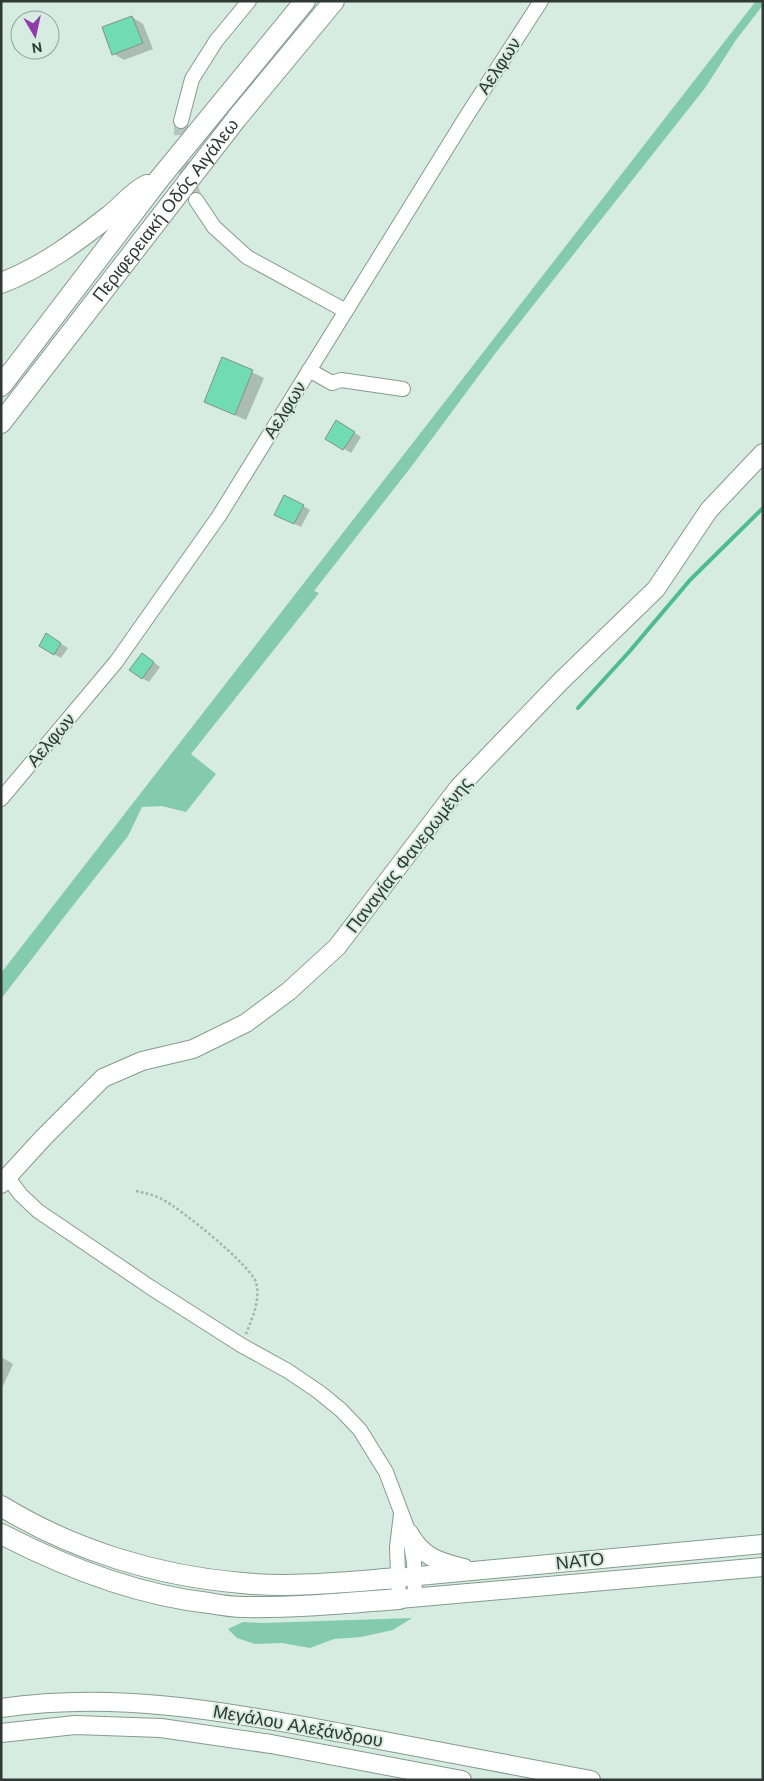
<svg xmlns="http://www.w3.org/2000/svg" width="764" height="1781" font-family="'DM Sans',sans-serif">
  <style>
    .green { fill: #84cbae }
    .shadow { fill: #0003 }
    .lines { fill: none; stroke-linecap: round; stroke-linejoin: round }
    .stream { stroke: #4fbb95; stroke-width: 4 }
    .building { fill: #71dbb3; stroke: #80938a }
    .minor-tunnel { stroke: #b5c7bf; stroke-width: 14; stroke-dasharray: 14 7; stroke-linecap: butt }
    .minor-casing { stroke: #869a91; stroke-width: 16 }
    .major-casing { stroke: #869a91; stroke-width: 20 }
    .highway-casing { stroke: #869a91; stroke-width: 22 }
    .path { stroke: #a2b3ac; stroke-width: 2.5; stroke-dasharray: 2.5 2.5; stroke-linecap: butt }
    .minor { stroke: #fff; stroke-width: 14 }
    .major { stroke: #fff; stroke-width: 18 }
    .highway { stroke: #fff; stroke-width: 20 }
    .labels { text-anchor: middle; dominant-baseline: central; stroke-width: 4; stroke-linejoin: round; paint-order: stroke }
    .street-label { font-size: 18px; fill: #2f3834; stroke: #d6ebe2 }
  </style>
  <rect width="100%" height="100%" fill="#d6ebe2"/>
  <g class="green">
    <polygon points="756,1 763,1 763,5 736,40 705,88 494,355 411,467 314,591 319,593 191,754 216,774 186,812 162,806 142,807 128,836 71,908 1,999 1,973"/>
    <polygon points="412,1618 393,1630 361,1637 334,1639 310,1648 282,1643 255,1644 237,1638 228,1629 243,1622 262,1623"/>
  </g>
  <g class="shadow">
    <polygon points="132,17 143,24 153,49 124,60 114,54"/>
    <polygon points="223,359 264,378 246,420 205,402"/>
    <polygon points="337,422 361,437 351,453 326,438"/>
    <polygon points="303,506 310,510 301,527 282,518"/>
    <polygon points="47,635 68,648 61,658 40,645"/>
    <polygon points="149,659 160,667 149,682 142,678"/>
    <polygon points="1,1357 13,1364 3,1386 1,1385"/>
  </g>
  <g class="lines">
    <polyline class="stream" points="578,708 629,652 690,580 763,508"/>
  </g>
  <g class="building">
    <polygon points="132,16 143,43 112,55 102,27"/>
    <polygon points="222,357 253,370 235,415 204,402"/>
    <polygon points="336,420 355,432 343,450 325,439"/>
    <polygon points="284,495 304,505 294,524 274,515"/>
    <polygon points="46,633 61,643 54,655 39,646"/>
    <polygon points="142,653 154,662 142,679 129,670"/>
  </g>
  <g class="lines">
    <path class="minor-tunnel" d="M181,121C180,152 184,171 196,200"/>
    <g class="minor-casing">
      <g id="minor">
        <polyline points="181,121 192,79 216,41 249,1"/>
        <polyline points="196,200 214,227 247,257 346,311"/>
        <polyline points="309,370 332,383 341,380 403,389"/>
        <polyline points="1,799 116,662 219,516 466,117 541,1"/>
        <polyline points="8,1178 21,1195 38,1211 150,1287 241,1345 288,1371 319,1392 341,1410 360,1430 386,1472 409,1533 414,1562 415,1598"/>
        <polyline points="399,1599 397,1547 401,1514"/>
      </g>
    </g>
    <g class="major-casing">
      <g id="major">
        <polyline points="1,1184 44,1137 103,1078 142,1061 193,1049 246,1023 289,991 337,947 459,787 561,681 656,589 709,510 763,453"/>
        <path d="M409,1533C422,1557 439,1562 464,1568"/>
        <polyline points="397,1578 763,1544"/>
        <polyline points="399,1599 763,1567"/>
        <path d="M1,1708C119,1691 227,1712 342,1733C425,1749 508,1764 591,1780"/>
        <polyline points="1,1733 75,1725 161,1728 271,1744 462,1780"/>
      </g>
    </g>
    <g class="highway-casing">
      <g id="highway">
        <path d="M1,283C41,268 76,242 109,216C124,205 129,194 147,185"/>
        <polyline points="1,386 160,178 305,1"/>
        <path id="s1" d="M1,423L237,118L334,1"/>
        <path d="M1,1506C73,1550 157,1576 242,1583C292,1588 347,1582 397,1578"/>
        <path d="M1,1534C67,1568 136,1595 209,1603C220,1605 232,1607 243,1607C295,1608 347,1603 399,1599"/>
      </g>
    </g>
    <path class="path" d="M136,1191C145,1193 154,1195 162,1199C181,1209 249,1264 256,1282C261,1300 252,1318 246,1334"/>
    <use href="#minor" class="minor"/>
    <use href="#major" class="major"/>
    <use href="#highway" class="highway"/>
  </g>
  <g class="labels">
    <g class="street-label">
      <text transform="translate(499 66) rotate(-57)">Αελφων</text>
      <text stroke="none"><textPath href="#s1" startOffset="269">Περιφερειακή Οδός Αιγάλεω</textPath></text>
      <text transform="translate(285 410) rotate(-58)">Αελφων</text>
      <text transform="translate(51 740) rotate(-50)">Αελφων</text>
      <text transform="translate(409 855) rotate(-52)">Παναγίας Φανερωμένης</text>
      <text transform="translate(580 1561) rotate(-6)">ΝΑΤΟ</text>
      <text transform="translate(298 1726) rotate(10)">Μεγάλου Αλεξάνδρου</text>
    </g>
  </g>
  <rect width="764" height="1781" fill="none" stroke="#2f3834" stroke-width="5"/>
  <g transform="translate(35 35) rotate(171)"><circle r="24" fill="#d6ebe2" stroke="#93a39c"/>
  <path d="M0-4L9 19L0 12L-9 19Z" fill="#8f3caa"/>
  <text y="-8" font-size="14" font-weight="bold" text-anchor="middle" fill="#2f3834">N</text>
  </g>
</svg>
